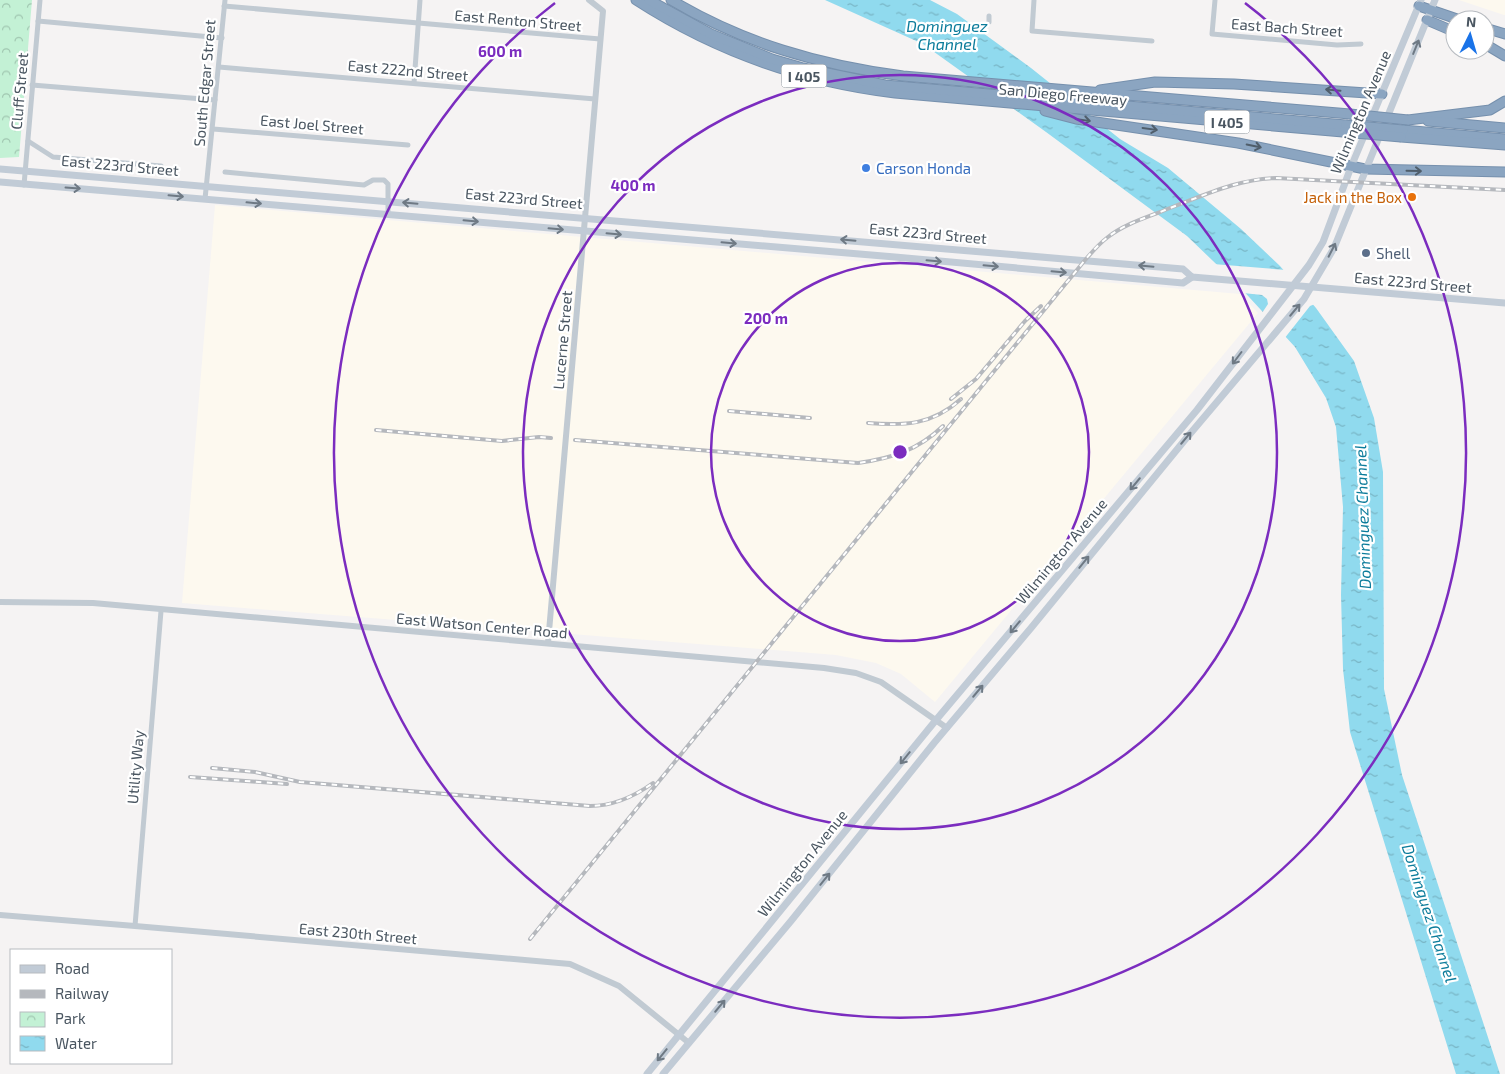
<svg xmlns="http://www.w3.org/2000/svg" width="1505" height="1074" font-family="'Exo 2',sans-serif">
  <style>
    .commercial { fill: #fdf9ef }
    .park { fill: url(#park-crowns) }
    .water { fill: url(#water-ripples) }
    .pier { fill: #f5f3f3 }
    .lines { fill: none; stroke-linecap: round; stroke-linejoin: round }
    .motorway-casing { stroke: #7690ad; stroke-width: 11 }
    .minor { stroke: #c1cad2; stroke-width: 5 }
    .tertiary { stroke: #c1cad2; stroke-width: 6 }
    .secondary { stroke: #c1cbd6; stroke-width: 7 }
    .motorway { stroke: #8ba5c1; stroke-width: 9 }
    .rail-casing { stroke: #b5b8bd; stroke-width: 4 }
    .rail { stroke: #fff; stroke-width: 2; stroke-dasharray: 5.5; stroke-linecap: butt }
    .motorway-bridge-casing { stroke: #7690ad; stroke-width: 11; stroke-linecap: butt }
    .motorway-bridge { stroke: #8ba5c1; stroke-width: 9 }
    .oneway { stroke: #6e7984 }
    .oneway2 { stroke: #505e6b }
    .ring { fill: none; stroke: #7b2cbf; stroke-width: 2.5 }
    .shop-dot { fill: #3f7fe0; stroke: #fff; stroke-width: 2 }
    .food-dot { fill: #e8710a; stroke: #fff; stroke-width: 2 }
    .service-dot { fill: #5c6f8a; stroke: #fff; stroke-width: 2 }
    .labels { text-anchor: middle; dominant-baseline: central; stroke-width: 4.5; stroke-linejoin: round; paint-order: stroke }
    .shield { fill: #fff; stroke: #808990; stroke-width: 1 }
    .shield-label { font-size: 14px; font-weight: bold; fill: #4a5661 }
    .street-label { font-size: 15px; fill: #4a5661; stroke: #fff }
    .shop-label { font-size: 15px; fill: #366cbe; stroke: #fff; text-anchor: start }
    .food-label { font-size: 15px; fill: #c56008; stroke: #fff; text-anchor: end }
    .service-label { font-size: 15px; fill: #4e5e75; stroke: #fff; text-anchor: start }
    .water-label { font-size: 16px; font-style: italic; fill: #0c7c9b; stroke: #fff }
    .centre { fill: #7b2cbf; stroke: #fff; stroke-width: 2.5 }
    .ring-label { font-size: 15px; text-anchor: middle; font-weight: bold; fill: #7b2cbf; stroke: #fff; stroke-width: 4.5; stroke-linejoin: round; paint-order: stroke }
  </style>
  <defs>
    <pattern id="park-crowns" width="20" height="18" patternUnits="userSpaceOnUse" patternTransform="scale(1.25)"><rect width="20" height="18" fill="#c3f1d5"/><path d="M2 6a3 3 0 1 1 6 0M12 15a3 3 0 1 1 6 0" fill="none" stroke="#a0c6b0"/></pattern>
    <pattern id="water-ripples" width="26" height="14" patternUnits="userSpaceOnUse" patternTransform="scale(1.25)"><rect width="26" height="14" fill="#90daee"/><path d="M2 4q2-2 4 0t4 0M15 11q2-2 4 0t4 0" fill="none" stroke="#78b4c4"/></pattern>
  </defs>
  <rect width="100%" height="100%" fill="#f5f3f3"/>
  <g class="commercial">
    <polygon points="1459,0 1505,0 1505,15 1504,15"/>
    <polygon points="215,205 1240,294 1258,313 935,702 901,674 876,663 836,655 182,603"/>
  </g>
  <polygon class="park" points="0,0 32,0 19,157 0,158"/>
  <polygon class="water" points="825,0 930,0 957,14 1031,68 1120,139 1168,168 1241,229 1280,266 1316,308 1354,361 1374,418 1383,472 1384,689 1402,775 1500,1074 1456,1074 1350,732 1343,669 1341,595 1343,507 1336,427 1326,398 1295,347 1238,285 1187,236 1046,132 923,44"/>
  <polygon class="pier" points="1213,264 1286,270 1315,304 1310,306 1284,339 1262,313 1268,304 1267,299 1262,295 1243,293"/>
  <g class="lines">
    <g class="motorway-casing">
      <g id="motorway">
        <path d="M636,0C715,51 802,82 895,93L1343,132"/>
        <polyline points="649,0 711,34 772,59 803,68 885,85 1346,125"/>
        <path d="M671,0C743,43 819,65 903,76L1350,114"/>
        <polyline points="1419,6 1460,20"/>
        <polyline points="1427,20 1455,32"/>
        <polyline points="1485,28 1505,34"/>
        <polyline points="1485,44 1505,56"/>
        <polyline points="1100,90 1155,82 1234,84 1382,94"/>
        <polyline points="1045,111 1076,119 1238,143 1365,169 1505,172"/>
        <polyline points="1408,120 1490,110 1505,101"/>
        <polyline points="1428,121 1505,128"/>
        <polyline points="1403,130 1505,139"/>
        <polyline points="1401,137 1505,145"/>
      </g>
    </g>
    <g class="minor">
      <polyline points="1034,0 1032,31 1152,41"/>
      <polyline points="1215,0 1212,34 1337,45 1361,44"/>
      <polyline points="224,6 600,39"/>
      <polyline points="38,21 222,38"/>
      <polyline points="989,22 989,16"/>
      <polyline points="219,67 595,99"/>
      <polyline points="414,83 420,0"/>
      <polyline points="32,85 215,100"/>
      <polyline points="213,129 408,145"/>
      <polyline points="28,141 53,157 161,166"/>
      <polyline points="225,172 364,185 373,180 384,180 388,184 388,214"/>
      <polyline points="24,185 40,0"/>
      <polyline points="205,199 225,0"/>
      <polyline points="135,926 161,611"/>
    </g>
    <g class="tertiary">
      <polyline points="0,602 93,603 824,668 856,673 881,682 947,728"/>
      <polyline points="548,643 603,11 589,0"/>
      <polyline points="0,915 135,926 570,964 619,986 689,1043"/>
    </g>
    <g class="secondary">
      <polyline points="0,169 1183,269 1192,277 1505,303"/>
      <polyline points="0,182 895,257 1183,283 1192,277"/>
      <polyline points="647,1074 936,720 1197,410 1309,265 1323,242 1351,167 1421,0"/>
      <polyline points="663,1074 791,921 934,743 1031,628 1184,441 1304,299 1334,248 1435,0"/>
    </g>
    <use href="#motorway" class="motorway"/>
    <g class="rail-casing">
      <g id="rail">
        <polyline points="951,399 976,379 1025,321 1041,306"/>
        <polyline points="729,411 810,418"/>
        <path d="M868,423C905,426 932,425 961,399"/>
        <polyline points="376,430 502,441 539,437 551,438"/>
        <path d="M575,440L858,463C893,458 918,450 943,426"/>
        <path d="M212,768L255,772L300,782L590,806C613,806 635,796 653,783"/>
        <polyline points="190,777 287,784"/>
        <path d="M530,939L1067,282C1080,267 1092,249 1108,237C1126,223 1149,217 1170,208C1205,195 1238,179 1276,178L1505,190"/>
      </g>
    </g>
    <use href="#rail" class="rail"/>
    <g class="motorway-bridge-casing">
      <g id="motorway-bridge">
        <polyline points="1350,114 1408,120"/>
        <polyline points="1346,125 1403,130"/>
        <polyline points="1343,132 1401,137"/>
      </g>
    </g>
    <use href="#motorway-bridge" class="motorway-bridge"/>
  </g>
  <defs><path id="oneway-shaft" d="M-6 0H5M1.5-3L5.5 0L1.5 3" fill="none" stroke-width="1.6" stroke-linecap="round" stroke-linejoin="round" transform="scale(1.25)"/></defs>
  <g class="oneway">
    <use href="#oneway-shaft" transform="translate(1416 47) rotate(-68)"/>
    <use href="#oneway-shaft" transform="translate(73 188) rotate(4)"/>
    <use href="#oneway-shaft" transform="translate(176 196) rotate(5)"/>
    <use href="#oneway-shaft" transform="translate(254 203) rotate(5)"/>
    <use href="#oneway-shaft" transform="translate(410 203) rotate(-175)"/>
    <use href="#oneway-shaft" transform="translate(471 221) rotate(5)"/>
    <use href="#oneway-shaft" transform="translate(556 229) rotate(5)"/>
    <use href="#oneway-shaft" transform="translate(614 234) rotate(5)"/>
    <use href="#oneway-shaft" transform="translate(848 240) rotate(-175)"/>
    <use href="#oneway-shaft" transform="translate(729 243) rotate(5)"/>
    <use href="#oneway-shaft" transform="translate(1332 250) rotate(-63)"/>
    <use href="#oneway-shaft" transform="translate(934 261) rotate(5)"/>
    <use href="#oneway-shaft" transform="translate(991 266) rotate(5)"/>
    <use href="#oneway-shaft" transform="translate(1146 266) rotate(-175)"/>
    <use href="#oneway-shaft" transform="translate(1059 272) rotate(5)"/>
    <use href="#oneway-shaft" transform="translate(1295 310) rotate(-50)"/>
    <use href="#oneway-shaft" transform="translate(1237 358) rotate(127)"/>
    <use href="#oneway-shaft" transform="translate(1186 438) rotate(-50)"/>
    <use href="#oneway-shaft" transform="translate(1135 484) rotate(130)"/>
    <use href="#oneway-shaft" transform="translate(1084 562) rotate(-51)"/>
    <use href="#oneway-shaft" transform="translate(1015 627) rotate(130)"/>
    <use href="#oneway-shaft" transform="translate(978 691) rotate(-50)"/>
    <use href="#oneway-shaft" transform="translate(905 758) rotate(129)"/>
    <use href="#oneway-shaft" transform="translate(825 879) rotate(-51)"/>
    <use href="#oneway-shaft" transform="translate(720 1006) rotate(-50)"/>
    <use href="#oneway-shaft" transform="translate(662 1055) rotate(129)"/>
  </g>
  <g class="oneway2">
    <use href="#oneway-shaft" transform="translate(1333 90) rotate(-175)"/>
    <use href="#oneway-shaft" transform="translate(1083 120) rotate(8)"/>
    <use href="#oneway-shaft" transform="translate(1150 129) rotate(8)"/>
    <use href="#oneway-shaft" transform="translate(1254 146) rotate(12)"/>
    <use href="#oneway-shaft" transform="translate(1414 171) rotate(1)"/>
  </g>
  <g class="ring">
    <circle cx="900" cy="452" r="189"/>
    <circle cx="900" cy="452" r="377"/>
    <path d="M1245 3A566 566 0 1 1 555 3"/>
  </g>
  <circle class="shop-dot" cx="866" cy="168" r="5"/>
  <circle class="food-dot" cx="1412" cy="197" r="5"/>
  <circle class="service-dot" cx="1366" cy="253" r="5"/>
  <g class="labels">
    <g class="shield">
      <rect x="781.5" y="64.5" width="45" height="23" rx="4"/>
      <rect x="1204.5" y="110.5" width="45" height="23" rx="4"/>
    </g>
    <g class="shield-label">
      <text x="804" y="76">I 405</text>
      <text x="1227" y="122">I 405</text>
    </g>
    <g class="street-label">
      <text transform="translate(518 20) rotate(5)">East Renton Street</text>
      <text transform="translate(1287 27) rotate(4)">East Bach Street</text>
      <text transform="translate(408 70) rotate(5)">East 222nd Street</text>
      <text transform="translate(204 83) rotate(-85)">South Edgar Street</text>
      <text transform="translate(19 91) rotate(-85)">Cluff Street</text>
      <text transform="translate(1063 94) rotate(5)">San Diego Freeway</text>
      <text transform="translate(1360 112) rotate(-67)">Wilmington Avenue</text>
      <text transform="translate(312 124) rotate(5)">East Joel Street</text>
      <text transform="translate(120 165) rotate(5)">East 223rd Street</text>
      <text transform="translate(524 198) rotate(5)">East 223rd Street</text>
      <text transform="translate(928 233) rotate(5)">East 223rd Street</text>
      <text transform="translate(1413 282) rotate(5)">East 223rd Street</text>
      <text transform="translate(562 340) rotate(-85)">Lucerne Street</text>
      <text transform="translate(1061 551) rotate(-50)">Wilmington Avenue</text>
      <text transform="translate(482 625) rotate(5)">East Watson Center Road</text>
      <text transform="translate(135 767) rotate(-85)">Utility Way</text>
      <text transform="translate(802 863) rotate(-51)">Wilmington Avenue</text>
      <text transform="translate(358 933) rotate(5)">East 230th Street</text>
    </g>
    <g class="shop-label">
      <text x="876" y="168">Carson Honda</text>
    </g>
    <g class="food-label">
      <text x="1402" y="197">Jack in the Box</text>
    </g>
    <g class="service-label">
      <text x="1376" y="253">Shell</text>
    </g>
    <g class="water-label">
      <text x="947" y="25">Dominguez<tspan x="947" dy="18">Channel</tspan></text>
      <text transform="translate(1362 517) rotate(-92)">Dominguez Channel</text>
      <text transform="translate(1430 913) rotate(72)">Dominguez Channel</text>
    </g>
  </g>
  <circle cx="900" cy="452" r="8" class="centre"/>
  <g class="ring-label">
    <text x="500" y="57">600 m</text>
    <text x="633" y="191">400 m</text>
    <text x="766" y="324">200 m</text>
  </g>
  <rect x="10" y="949" width="162" height="115" fill="#ffffff" stroke="#b7bbc0"/>
  <rect x="20" y="965" width="25" height="8" fill="#c1cbd6" stroke="#b7bbc0"/>
  <text x="55" y="974" font-size="15" fill="#4a5661">Road</text>
  <rect x="20" y="990" width="25" height="8" fill="#b5b8bd" stroke="#b7bbc0"/>
  <text x="55" y="999" font-size="15" fill="#4a5661">Railway</text>
  <rect x="20" y="1012" width="25" height="15" fill="url(#park-crowns)" stroke="#b7bbc0"/>
  <text x="55" y="1024" font-size="15" fill="#4a5661">Park</text>
  <rect x="20" y="1036" width="25" height="15" fill="url(#water-ripples)" stroke="#b7bbc0"/>
  <text x="55" y="1049" font-size="15" fill="#4a5661">Water</text>
  <g transform="translate(1470 35) rotate(5)"><circle r="24" fill="#ffffff" stroke="#b7bbc0"/>
  <path d="M0-4L9 19L0 12L-9 19Z" fill="#1a73e8"/>
  <text y="-8" font-size="14" font-weight="bold" text-anchor="middle" fill="#4a5661">N</text>
  </g>
</svg>
